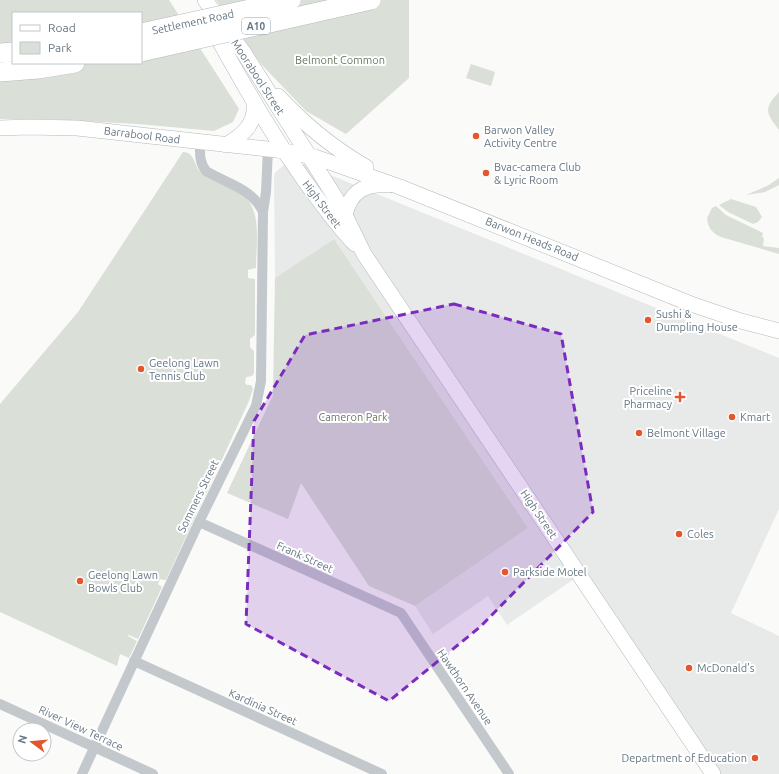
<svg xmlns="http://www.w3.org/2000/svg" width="779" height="774" font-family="Ubuntu,sans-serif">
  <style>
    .built { fill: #e8e9e9 }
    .green { fill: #dadfd7; fill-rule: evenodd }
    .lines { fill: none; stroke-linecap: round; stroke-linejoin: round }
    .secondary-casing { stroke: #b3babf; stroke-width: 16 }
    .highway-casing { stroke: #b4b9bd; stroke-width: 20 }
    .street { stroke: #c3c8cc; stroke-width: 10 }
    .secondary { stroke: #fff; stroke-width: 15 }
    .highway { stroke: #fff; stroke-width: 19 }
    .highway-bridge-casing { stroke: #b4b9bd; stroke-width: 20; stroke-linecap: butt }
    .highway-bridge { stroke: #fff; stroke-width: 19 }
    .marked { fill: #7b2cbf; fill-opacity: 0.2; stroke: #7b2cbf; stroke-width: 3; stroke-dasharray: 8 5; stroke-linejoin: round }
    .poi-dot { fill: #e4572e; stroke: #fff; stroke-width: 1.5 }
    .labels { text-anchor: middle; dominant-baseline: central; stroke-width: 4; stroke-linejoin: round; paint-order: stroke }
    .shield { fill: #fff; stroke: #939fa8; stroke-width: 1 }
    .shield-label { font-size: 10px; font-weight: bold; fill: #657683 }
    .street-label { font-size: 11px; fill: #657683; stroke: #fff }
    .park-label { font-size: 11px; fill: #687a64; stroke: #fff }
    .poi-label { font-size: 11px; fill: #657683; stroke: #fff; text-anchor: start }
  </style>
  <rect width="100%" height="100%" fill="#fafaf8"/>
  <polygon class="built" points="291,159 779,358 779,509 731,613 779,636 779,774 713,774 580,575 507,625 488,596 433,634 415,606 528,528 334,239 275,278 274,177 275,173 278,170"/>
  <g class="green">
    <path d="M0,0H169L239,109L233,122L214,131L138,124L44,119H0ZM13,13H141V63H13Z"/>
    <polygon points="216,0 409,0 409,78 346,134 306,111 261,64"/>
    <polygon points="471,64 495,72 491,86 466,78"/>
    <path d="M779,92V130C766,113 763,109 779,92Z"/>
    <path d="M183,152C196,152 193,168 204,175C214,183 229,186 240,193C263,206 256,245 256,268L248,270V278L255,279V335L250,339V347L254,351V373L252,376L246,377L245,383L247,385H251L253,389L249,401L205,496L203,497L198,495L195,500L201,504L166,580H164L160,579L158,584L162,587L138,639L129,635L128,636L137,641L129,658L120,654L117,666L0,612V404L78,312Z"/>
    <polygon points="779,178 779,185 765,192 746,195 769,185"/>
    <polygon points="731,199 756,207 762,217 758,222 753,224 728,212 719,205"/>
    <path d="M716,206L726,215L763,233L762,237L764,238L763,246L779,248V254L721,237C712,233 708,228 707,218L712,208Z"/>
    <polygon points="334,239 528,528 415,606 369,586 301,483 288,519 227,493 273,395 275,278"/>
  </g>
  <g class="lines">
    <g class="secondary-casing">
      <g id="secondary">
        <polyline points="205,0 244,53 335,197 345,215 364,254 713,774"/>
        <path d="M211,26C243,84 275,141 315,195C328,212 340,229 355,244"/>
        <path d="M278,96C304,124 333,148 366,167"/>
        <polyline points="0,128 28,127 77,128 277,150 315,157 400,187 691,304 741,321 779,331"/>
        <path d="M226,145C243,135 256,124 254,103"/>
        <path d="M345,215C350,191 366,183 389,185"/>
      </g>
    </g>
    <g class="highway-casing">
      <g id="highway">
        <polyline points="0,53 13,52"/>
        <polyline points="0,72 38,69 75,63"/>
      </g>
    </g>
    <g class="street">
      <path d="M200,142C200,153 199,162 206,171C227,184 252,188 263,212"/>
      <polyline points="199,522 401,613 509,774"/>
      <polyline points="134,661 382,774"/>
      <polyline points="0,704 153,774"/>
      <polyline points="82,774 199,522 256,406 261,381 263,212 266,192 268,149"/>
    </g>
    <use href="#secondary" class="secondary"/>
    <use href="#highway" class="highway"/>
    <g class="highway-bridge-casing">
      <g id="highway-bridge">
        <polyline points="141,33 291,0"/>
        <polyline points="141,52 371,0"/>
      </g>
    </g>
    <use href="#highway-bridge" class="highway-bridge"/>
  </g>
  <path class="marked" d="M454,304L561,334L593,512L480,627L389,701L246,624L254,421L305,335Z"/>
  <g class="poi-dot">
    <circle cx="476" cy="136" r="4"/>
    <circle cx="486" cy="173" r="4"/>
    <circle cx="648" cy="320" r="4"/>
    <circle cx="141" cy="369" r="4"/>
    <path d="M678 391h4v4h4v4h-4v4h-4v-4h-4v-4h4z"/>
    <circle cx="732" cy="417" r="4"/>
    <circle cx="639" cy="433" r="4"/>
    <circle cx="679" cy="534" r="4"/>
    <circle cx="505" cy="572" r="4"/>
    <circle cx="80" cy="581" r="4"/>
    <circle cx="689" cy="668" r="4"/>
    <circle cx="755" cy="758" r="4"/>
  </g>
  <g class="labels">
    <rect class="shield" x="242" y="18" width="28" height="16" rx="3"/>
    <g class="shield-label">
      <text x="256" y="26">A10</text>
    </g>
    <g class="street-label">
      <text transform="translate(193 22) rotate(-12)">Settlement Road</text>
      <text transform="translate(258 77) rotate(57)">Moorabool Street</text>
      <text transform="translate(142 135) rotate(7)">Barrabool Road</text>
      <text transform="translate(322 204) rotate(53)">High Street</text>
      <text transform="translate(532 239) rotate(22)">Barwon Heads Road</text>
      <text transform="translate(198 496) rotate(-64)">Sommers Street</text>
      <text transform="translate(539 514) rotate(56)">High Street</text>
      <text transform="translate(305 557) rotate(24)">Frank Street</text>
      <text transform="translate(465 687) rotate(56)">Hawthorn Avenue</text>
      <text transform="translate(263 707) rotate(24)">Kardinia Street</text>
      <text transform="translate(81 728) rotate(25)">River View Terrace</text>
    </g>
    <g class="park-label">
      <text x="340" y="60">Belmont Common</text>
      <text x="353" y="417">Cameron Park</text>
    </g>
    <g class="poi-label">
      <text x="484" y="130">Barwon Valley<tspan x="484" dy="13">Activity Centre</tspan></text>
      <text x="494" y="167">Bvac-camera Club<tspan x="494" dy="13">&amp; Lyric Room</tspan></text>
      <text x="656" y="314">Sushi &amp;<tspan x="656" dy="13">Dumpling House</tspan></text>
      <text x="149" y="363">Geelong Lawn<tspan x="149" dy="13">Tennis Club</tspan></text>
      <text x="672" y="391" text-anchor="end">Priceline<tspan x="672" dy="13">Pharmacy</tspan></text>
      <text x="740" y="417">Kmart</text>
      <text x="647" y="433">Belmont Village</text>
      <text x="687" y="534">Coles</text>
      <text x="513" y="572">Parkside Motel</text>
      <text x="88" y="575">Geelong Lawn<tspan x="88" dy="13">Bowls Club</tspan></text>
      <text x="697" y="668">McDonald's</text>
      <text x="747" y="758" text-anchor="end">Department of Education</text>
    </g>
  </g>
  <rect x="12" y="12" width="130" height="52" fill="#ffffff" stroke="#c1c8cd"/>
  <rect x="20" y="25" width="20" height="6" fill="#ffffff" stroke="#c1c8cd"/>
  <text x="48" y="32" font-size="12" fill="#657683">Road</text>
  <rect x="20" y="42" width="20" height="12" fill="#dadfd7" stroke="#c1c8cd"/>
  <text x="48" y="52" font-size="12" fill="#657683">Park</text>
  <g transform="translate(32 742) rotate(286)"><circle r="19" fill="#ffffff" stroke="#c1c8cd"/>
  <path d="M0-3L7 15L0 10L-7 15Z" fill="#e4572e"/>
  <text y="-6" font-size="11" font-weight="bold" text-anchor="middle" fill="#657683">N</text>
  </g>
</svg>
